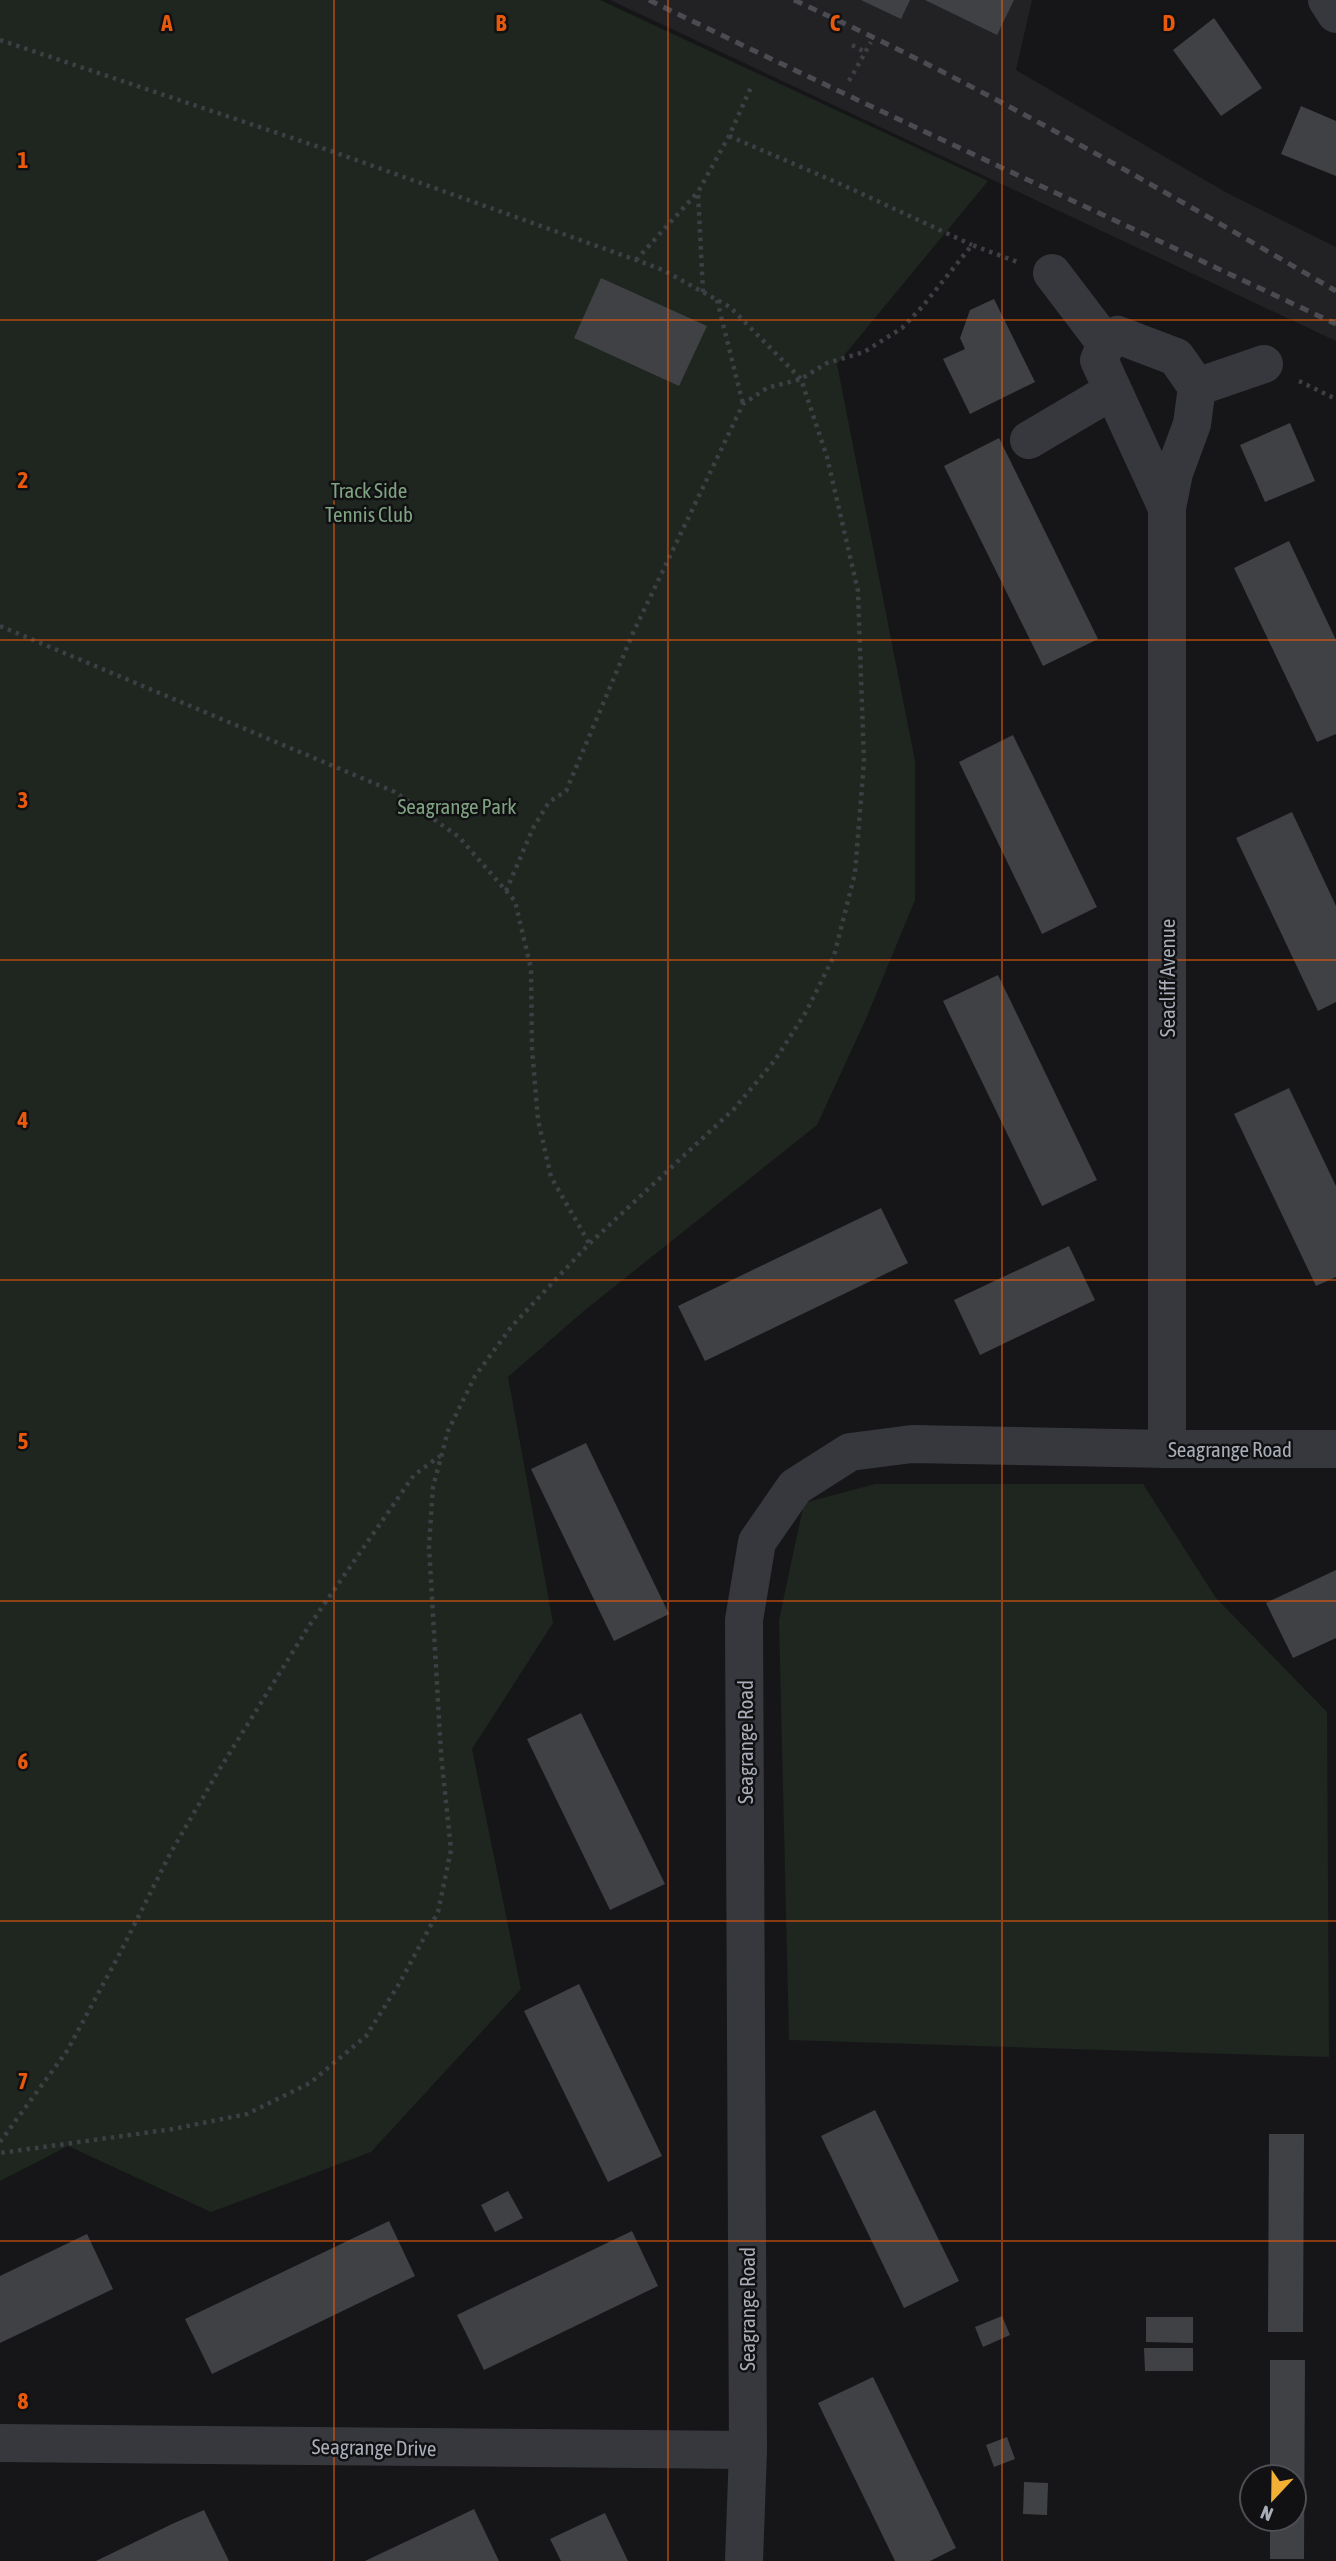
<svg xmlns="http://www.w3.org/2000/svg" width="1336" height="2561" font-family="'Asap Condensed',sans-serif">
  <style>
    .built { fill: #222225 }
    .green { fill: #1e261f }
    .building { fill: #404145 }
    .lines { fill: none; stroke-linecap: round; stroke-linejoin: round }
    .path { stroke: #3d3f44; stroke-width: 4.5; stroke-dasharray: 3.5 5; stroke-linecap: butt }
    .street { stroke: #37383d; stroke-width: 38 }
    .rail { stroke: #4a4c52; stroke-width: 5; stroke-dasharray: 9 7; stroke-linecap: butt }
    .grid { fill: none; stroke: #e8590c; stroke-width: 2; stroke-opacity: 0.55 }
    .labels { text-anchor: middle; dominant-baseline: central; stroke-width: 5; stroke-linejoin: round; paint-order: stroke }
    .park-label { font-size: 21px; fill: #7fa381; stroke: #111113 }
    .street-label { font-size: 21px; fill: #a8adb8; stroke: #111113 }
    .grid-label { font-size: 23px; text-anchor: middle; font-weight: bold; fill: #e8590c; stroke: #111113; stroke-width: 5; stroke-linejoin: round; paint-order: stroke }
  </style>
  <rect width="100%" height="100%" fill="#161618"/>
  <polygon class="built" points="610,0 1032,0 1016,70 1227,193 1336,247 1336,341"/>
  <g class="green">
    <polygon points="0,0 600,0 988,181 837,364 915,761 915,900 865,1021 817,1125 585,1310 508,1377 553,1623 472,1749 521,1989 371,2152 211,2212 68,2146 0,2181"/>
    <polygon points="875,1484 1143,1484 1216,1598 1327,1712 1329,2057 789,2040 779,1620 804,1503"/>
  </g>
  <g class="building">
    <polygon points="861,0 910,0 901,19"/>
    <polygon points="925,0 1014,0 997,35"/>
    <polygon points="1214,18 1262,88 1221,116 1173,50"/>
    <polygon points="1301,106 1336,121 1336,176 1281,154"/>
    <polygon points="601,278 707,326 679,386 574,338"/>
    <polygon points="994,299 1035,382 970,414 943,359 965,349 960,338 970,310"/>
    <polygon points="1290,423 1315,481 1265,502 1240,445"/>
    <polygon points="999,438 1098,639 1043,666 944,466"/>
    <polygon points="1289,541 1336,640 1336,734 1317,742 1234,568"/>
    <polygon points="1013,735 1097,907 1042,934 959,762"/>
    <polygon points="1292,812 1336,906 1336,1002 1318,1011 1236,838"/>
    <polygon points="998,975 1097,1180 1042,1206 943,1001"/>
    <polygon points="1289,1088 1336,1186 1336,1277 1316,1286 1234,1114"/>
    <polygon points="881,1208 908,1263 705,1361 678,1306"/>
    <polygon points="1069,1246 1095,1300 980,1355 954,1300"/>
    <polygon points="586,1443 669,1614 614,1641 531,1469"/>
    <polygon points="1336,1570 1336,1638 1293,1658 1266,1603"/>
    <polygon points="581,1713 665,1884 610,1910 527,1739"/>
    <polygon points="579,1984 662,2156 608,2182 524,2011"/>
    <polygon points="875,2110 959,2281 904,2308 821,2136"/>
    <polygon points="1269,2134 1304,2134 1303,2332 1268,2332"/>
    <polygon points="508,2191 523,2218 495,2232 481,2205"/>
    <polygon points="389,2221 415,2276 212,2374 185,2319"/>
    <polygon points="632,2231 658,2286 484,2370 457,2315"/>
    <polygon points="87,2234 113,2289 0,2343 0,2276"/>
    <polygon points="1002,2316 1010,2335 983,2347 975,2327"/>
    <polygon points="1146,2317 1193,2317 1193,2343 1146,2342"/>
    <polygon points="1144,2348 1193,2348 1193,2371 1145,2371"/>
    <polygon points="1270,2360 1305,2360 1304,2559 1270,2559 1270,2519 1294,2519 1294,2477 1270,2477"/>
    <polygon points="873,2377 956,2548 930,2561 895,2561 818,2403"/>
    <polygon points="1007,2437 1015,2459 994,2467 986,2445"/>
    <polygon points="1024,2482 1048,2483 1047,2515 1023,2514"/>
    <polygon points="474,2509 499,2561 365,2561 443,2524"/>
    <polygon points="204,2510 229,2561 96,2561 172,2524"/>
    <polygon points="605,2513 628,2561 561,2561 550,2539"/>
  </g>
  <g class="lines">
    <g class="path">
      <polyline points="0,40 331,151 636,260 663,270 730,307 801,379 827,457 858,591 864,762 855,873 834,956 806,1012 775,1060 734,1109 589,1244 512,1326 475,1376 448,1431 433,1487 429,1546 441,1754 451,1850 438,1912 399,1984 366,2036 310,2083 247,2114 173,2129 0,2153"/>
      <polyline points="852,45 865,52"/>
      <polyline points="849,81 871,42"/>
      <polyline points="729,136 845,186 972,245"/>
      <polyline points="636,260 697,193"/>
      <polyline points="703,292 698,192 729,136 752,85"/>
      <polyline points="717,300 743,404"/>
      <polyline points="1299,381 1336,399"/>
      <polyline points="0,626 395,792 459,837 515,901 531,969 532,1049 538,1120 551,1177 589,1243"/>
      <polyline points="506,891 533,828 549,802 566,791 633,633 743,404 767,388 801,379 827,363 864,352 902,328 922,307 972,245 1017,262"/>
      <polyline points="0,2142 67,2051 120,1953 171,1852 219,1770 309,1626 414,1475 440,1456"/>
    </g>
    <g class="street">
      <polyline points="1327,0 1336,14"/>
      <polyline points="1052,273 1106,344"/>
      <polygon points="1118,335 1176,357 1197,387 1192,424 1174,473 1167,508 1099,360 1106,344"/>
      <polyline points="1197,387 1264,364"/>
      <polyline points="1029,440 1112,391"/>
      <polyline points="1167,1449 1167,508"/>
      <polyline points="0,2443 748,2450"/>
      <polyline points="744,2561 748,2450 744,1620 757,1542 795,1487 850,1452 912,1444 1167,1449 1336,1449"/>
    </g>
    <g class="rail">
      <path d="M649,0C877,111 1107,216 1336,324"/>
      <path d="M794,0C981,85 1159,188 1336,291"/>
    </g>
  </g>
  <path class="grid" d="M334,0V2561M668,0V2561M1002,0V2561M0,320H1336M0,640H1336M0,960H1336M0,1280H1336M0,1601H1336M0,1921H1336M0,2241H1336"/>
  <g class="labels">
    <g class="park-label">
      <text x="369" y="490">Track Side<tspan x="369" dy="24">Tennis Club</tspan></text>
      <text x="457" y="806">Seagrange Park</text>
    </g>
    <g class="street-label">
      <text transform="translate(1167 978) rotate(-90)">Seacliff Avenue</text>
      <text x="1230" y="1449">Seagrange Road</text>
      <text transform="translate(745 1742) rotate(-90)">Seagrange Road</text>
      <text transform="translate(747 2309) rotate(-90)">Seagrange Road</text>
      <text transform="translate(374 2447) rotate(1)">Seagrange Drive</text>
    </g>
  </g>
  <g class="grid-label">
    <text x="167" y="31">A</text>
    <text x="501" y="31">B</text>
    <text x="835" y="31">C</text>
    <text x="1169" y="31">D</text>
    <text x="23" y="168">1</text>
    <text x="23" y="488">2</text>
    <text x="23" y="808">3</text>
    <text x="23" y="1128">4</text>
    <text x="23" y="1449">5</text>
    <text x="23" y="1769">6</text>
    <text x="23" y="2089">7</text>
    <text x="23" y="2409">8</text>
  </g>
  <g transform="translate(1273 2498) rotate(202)"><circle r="33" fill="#111113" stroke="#4d4f55" stroke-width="2"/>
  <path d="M0-5L12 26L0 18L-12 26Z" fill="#f2b134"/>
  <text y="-10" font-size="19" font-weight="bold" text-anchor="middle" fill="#a8adb8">N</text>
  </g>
</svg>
